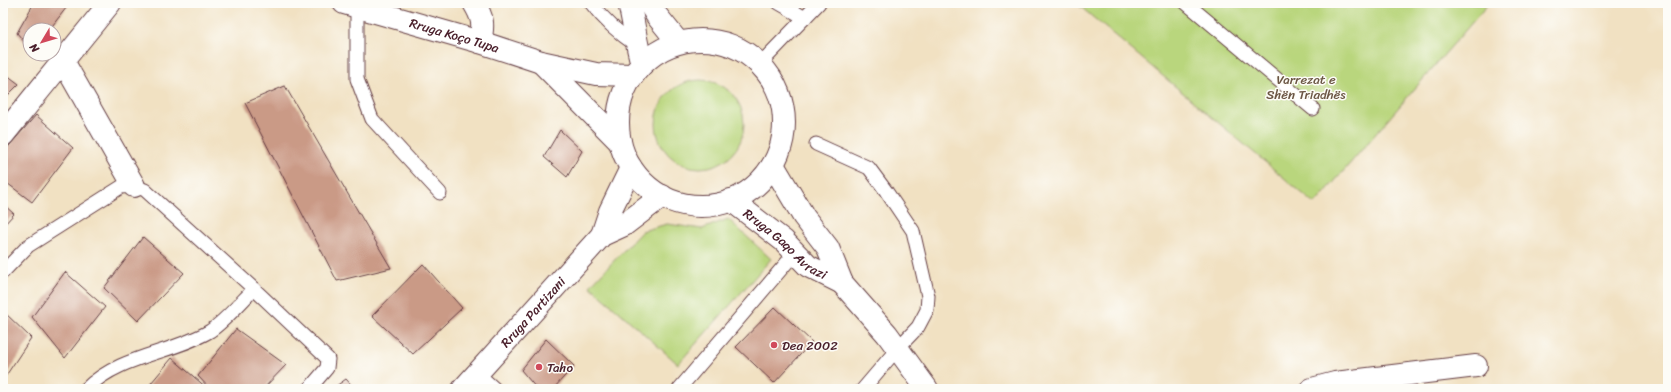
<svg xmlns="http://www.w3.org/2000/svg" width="1671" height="392" font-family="Sriracha,sans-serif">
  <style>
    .green { fill: #b9d67d; stroke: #827a54 }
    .building { fill: #ca9a86 }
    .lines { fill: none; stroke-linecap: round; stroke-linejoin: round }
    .lane-casing { stroke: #633c42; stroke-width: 15 }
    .street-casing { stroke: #633c42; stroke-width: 24 }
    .secondary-casing { stroke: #633c42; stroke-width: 24 }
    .lane { stroke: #fff; stroke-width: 13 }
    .street { stroke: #fff; stroke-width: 22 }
    .secondary { stroke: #fff; stroke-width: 22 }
    .poi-dot { fill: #d1495b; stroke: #fdfcf7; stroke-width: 1.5 }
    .labels { text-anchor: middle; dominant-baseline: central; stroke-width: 3; stroke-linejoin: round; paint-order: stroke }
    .street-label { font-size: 13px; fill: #4a1f2b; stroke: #fdfcf7 }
    .park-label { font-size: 13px; fill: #6b5644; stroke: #fdfcf7 }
    .poi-label { font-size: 13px; fill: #4a1f2b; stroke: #fdfcf7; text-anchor: start }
  </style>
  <rect width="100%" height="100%" fill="#fdfcf7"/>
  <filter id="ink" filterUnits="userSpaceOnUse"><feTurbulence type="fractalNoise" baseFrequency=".025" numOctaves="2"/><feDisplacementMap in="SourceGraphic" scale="8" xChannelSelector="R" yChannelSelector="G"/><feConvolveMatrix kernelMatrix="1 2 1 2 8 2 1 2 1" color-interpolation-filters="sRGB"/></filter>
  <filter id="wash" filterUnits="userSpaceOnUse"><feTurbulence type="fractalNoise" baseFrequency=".012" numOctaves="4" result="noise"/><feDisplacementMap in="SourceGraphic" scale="16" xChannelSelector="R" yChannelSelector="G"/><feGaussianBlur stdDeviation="0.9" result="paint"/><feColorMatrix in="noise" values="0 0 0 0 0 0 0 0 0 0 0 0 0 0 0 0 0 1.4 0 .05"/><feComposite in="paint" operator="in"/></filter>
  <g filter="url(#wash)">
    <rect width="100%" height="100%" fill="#f1e1c2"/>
    <g class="green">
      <polygon points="1076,3 1489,3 1315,204"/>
      <circle cx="700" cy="124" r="44"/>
      <polygon points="728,219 771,259 678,364 590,286 642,231 667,224 702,229"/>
    </g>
    <g id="blocks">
      <g class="building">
        <polygon points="34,3 70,3 49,30 30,30 30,49 17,33"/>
        <polygon points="3,72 19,84 3,100"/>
        <polygon points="285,86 391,268 337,281 245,103"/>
        <polygon points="36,115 73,148 32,202 3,180 3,153"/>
        <polygon points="560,130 582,151 567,177 544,157"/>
        <polygon points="3,204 14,214 3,226"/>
        <polygon points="143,237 184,273 138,321 104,288"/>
        <polygon points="423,264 462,308 413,354 372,316"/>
        <polygon points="65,272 105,307 65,358 32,317"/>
        <polygon points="775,307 812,342 774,383 736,347"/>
        <polygon points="3,311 31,338 3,380"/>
        <polygon points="236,329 286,365 263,389 210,389 198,376"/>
        <polygon points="546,339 574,366 553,389 537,389 521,370"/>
        <polygon points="172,358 208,389 146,389"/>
        <polygon points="346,379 355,389 332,389"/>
      </g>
    </g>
  </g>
  <g filter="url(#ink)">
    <use href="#blocks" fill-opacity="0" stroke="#633c42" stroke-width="1"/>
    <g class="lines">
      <g class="lane-casing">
        <g id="lane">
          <path d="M591,3C604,20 618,33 636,45"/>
          <polyline points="779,3 805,18"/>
          <polyline points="1186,3 1313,109"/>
          <polyline points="357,7 357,79 372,119 440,193"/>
          <polyline points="760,64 819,3"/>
          <polyline points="816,144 869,168 886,191 913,231 928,296 927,310 918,327 898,348 863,389"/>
          <polyline points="3,272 28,246 121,187 134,186 145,190 254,289 328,359 327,368 309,389"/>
          <polyline points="477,373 495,389"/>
          <path d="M86,389C120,355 171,354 210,331C224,322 242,301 254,289"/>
          <polyline points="679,389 795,253"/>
        </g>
      </g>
      <g class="street-casing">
        <g id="street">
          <path d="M474,3C483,18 484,24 480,42"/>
          <polyline points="63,61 134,186"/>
          <polyline points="3,135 110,3"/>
          <polyline points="1312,389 1335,383 1476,366"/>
        </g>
      </g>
      <g class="secondary-casing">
        <g id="secondary">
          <path id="s1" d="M344,3L480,42L541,62L596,74L633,75"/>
          <path d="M629,3C634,23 636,44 642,64"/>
          <polyline points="649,3 657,16 678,42"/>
          <circle cx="701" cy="123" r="83"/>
          <polyline points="541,62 620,142"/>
          <polyline points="773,165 804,217 828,248 842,283 887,334 927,389"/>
          <path id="s2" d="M731,200L784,241L808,266L842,283"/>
          <polyline points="602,235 610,211 631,168"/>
          <path id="s3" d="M463,389L602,235L624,225L662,196"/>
        </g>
      </g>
      <use href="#lane" class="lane"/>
      <use href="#street" class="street"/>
      <use href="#secondary" class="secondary"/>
    </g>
  </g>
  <g class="poi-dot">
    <circle cx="774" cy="345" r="4"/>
    <circle cx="539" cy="367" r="4"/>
  </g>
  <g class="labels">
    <g class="street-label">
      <text stroke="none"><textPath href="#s1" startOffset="115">Rruga Koço Tupa</textPath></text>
      <text stroke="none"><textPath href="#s2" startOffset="70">Rruga Gaqo Avrazi</textPath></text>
      <text stroke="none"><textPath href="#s3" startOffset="104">Rruga Partizani</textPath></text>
    </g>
    <g class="park-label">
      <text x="1306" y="79">Varrezat e<tspan x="1306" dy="15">Shën Triadhës</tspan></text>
    </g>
    <g class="poi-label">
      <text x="782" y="345">Dea 2002</text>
      <text x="547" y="367">Taho</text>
    </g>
  </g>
  <rect width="1671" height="392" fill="none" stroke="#fdfcf7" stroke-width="16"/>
  <g transform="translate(42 42) rotate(232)"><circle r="19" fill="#fdfcf7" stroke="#b5a4a5"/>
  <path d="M0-3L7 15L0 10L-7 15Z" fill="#d1495b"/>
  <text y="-6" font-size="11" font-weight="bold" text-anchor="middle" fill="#4a1f2b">N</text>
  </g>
</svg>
